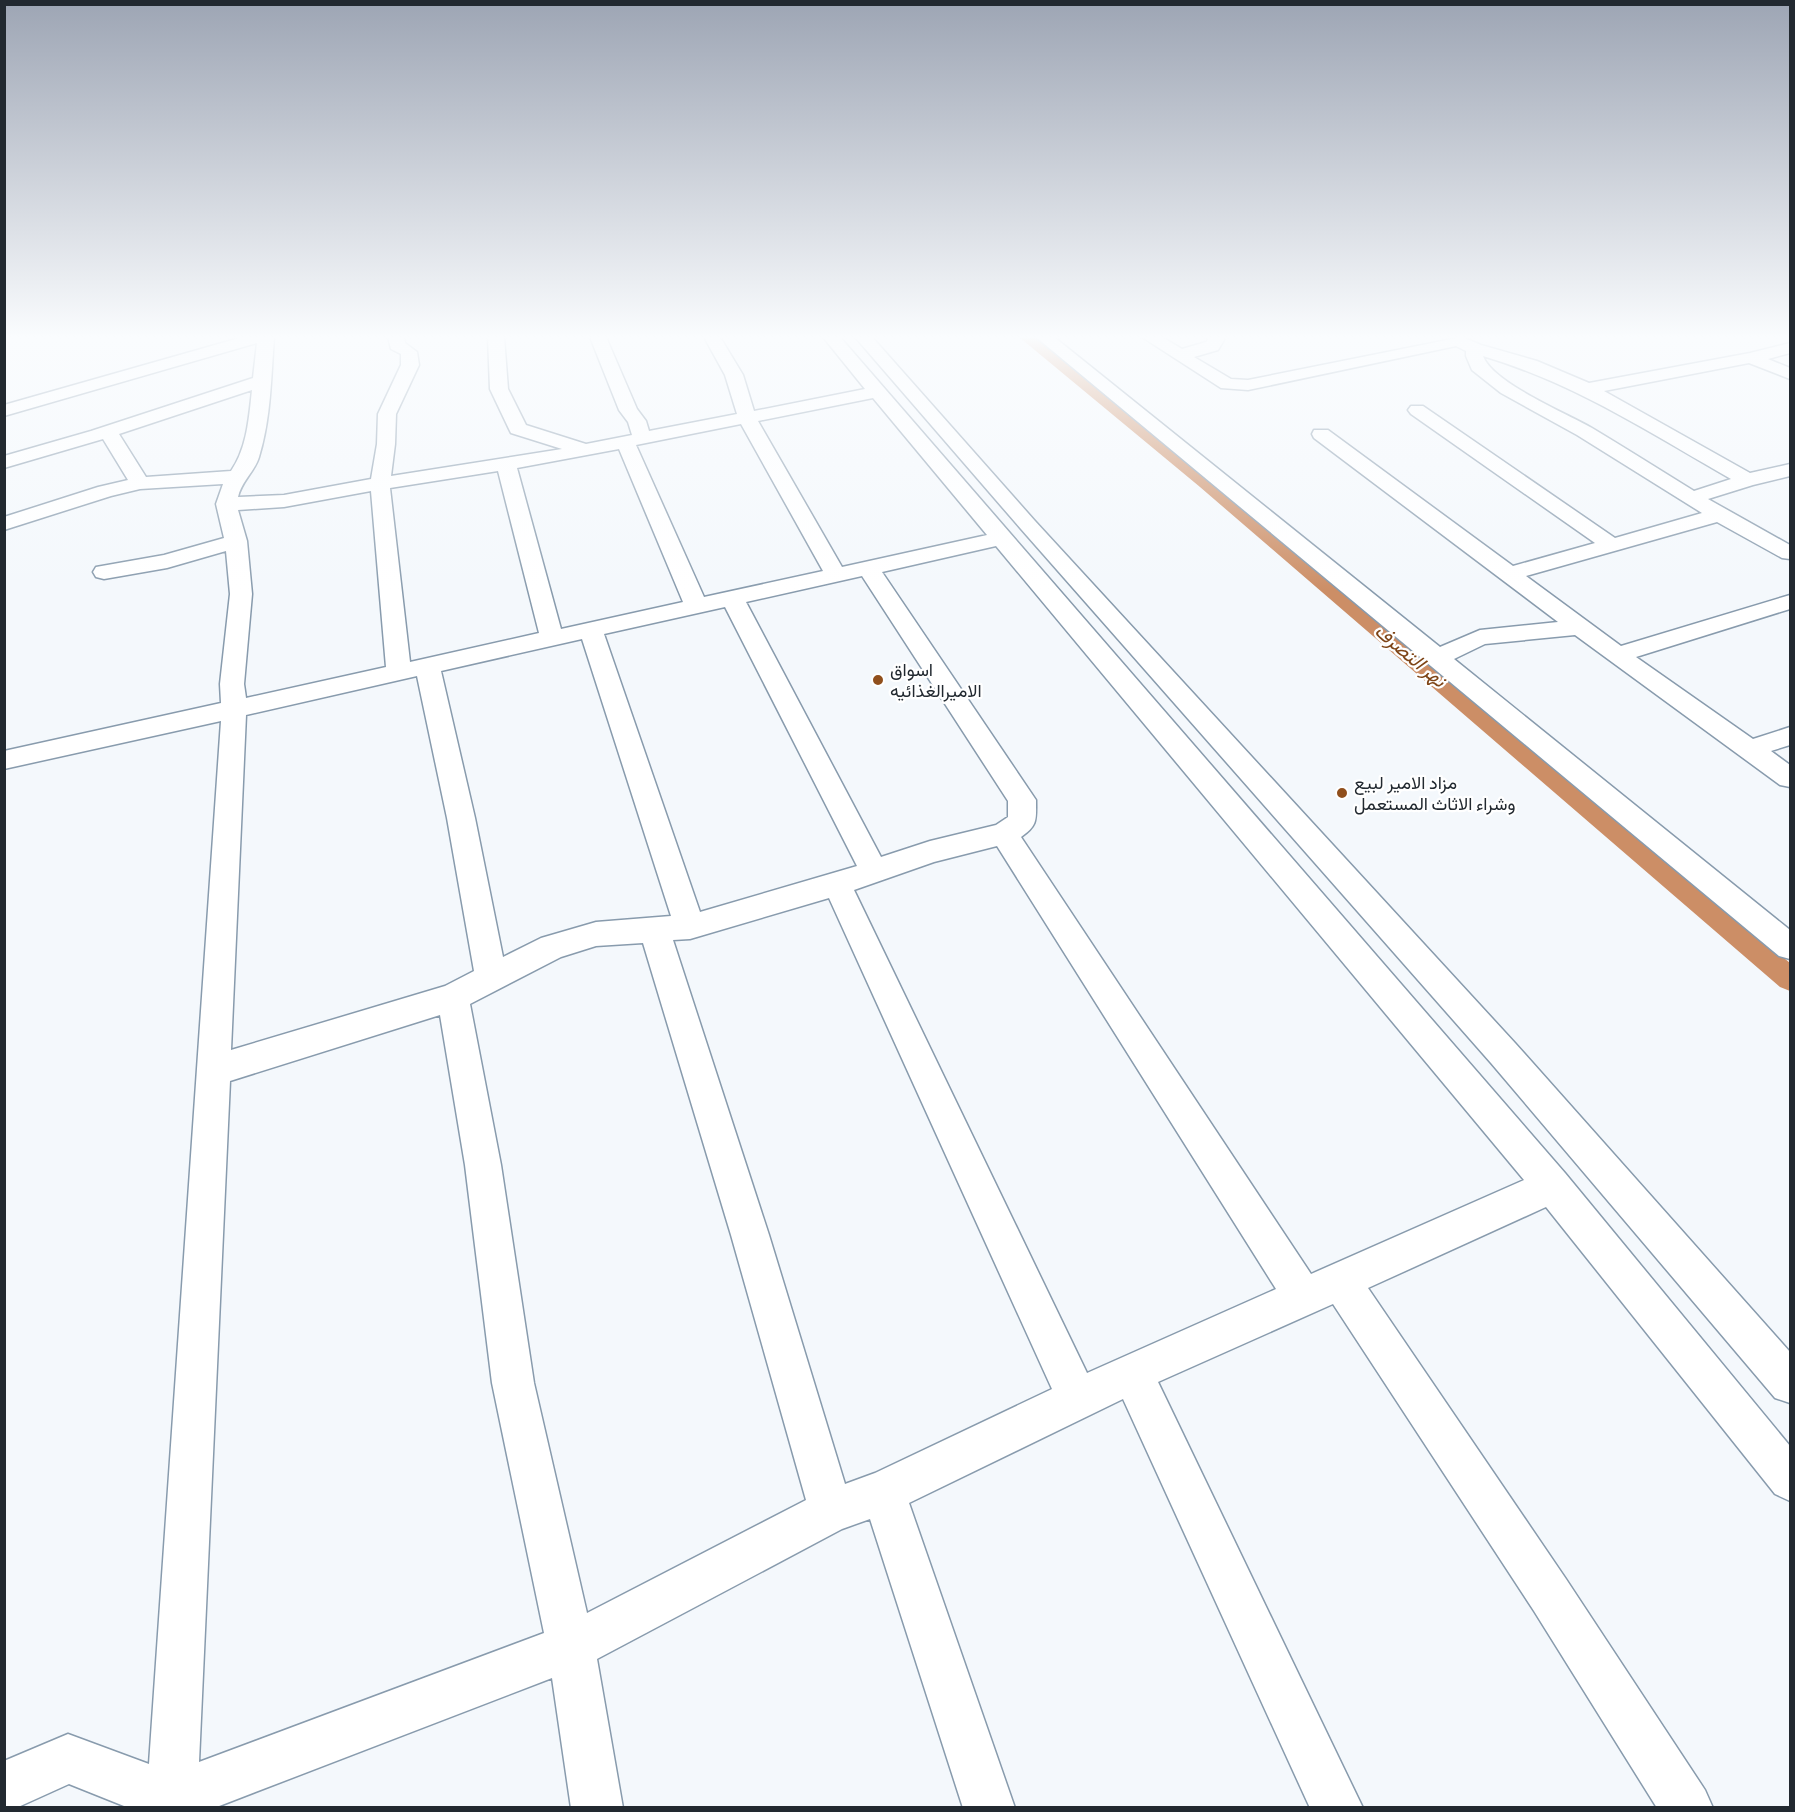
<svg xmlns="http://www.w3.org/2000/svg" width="1795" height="1812" font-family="'Source Sans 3',Vazirmatn,sans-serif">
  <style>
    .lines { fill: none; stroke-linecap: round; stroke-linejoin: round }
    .canal { fill: #cc8e66; fill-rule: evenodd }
    .minor-casing { stroke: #889bad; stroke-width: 3 }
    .minor { fill: #fff; fill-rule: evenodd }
    .poi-dot { fill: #904f1c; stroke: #fff; stroke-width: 2 }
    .labels { text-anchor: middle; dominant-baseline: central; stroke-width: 4.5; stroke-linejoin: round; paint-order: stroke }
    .poi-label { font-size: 18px; fill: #222930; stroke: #fff; text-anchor: start }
    .water-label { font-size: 20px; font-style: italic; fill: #7e4416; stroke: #fff }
  </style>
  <rect width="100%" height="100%" fill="#f4f8fc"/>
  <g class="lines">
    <polygon class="canal" points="1019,337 1035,337 1212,479 1790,963 1790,991 1780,987 1200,487"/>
    <g class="minor-casing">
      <g id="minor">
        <path d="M243,337H274C271,377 271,418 259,457C255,471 241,482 238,497L284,495L371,479L377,444L378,414L401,365V354L391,349L388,337H404L405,343L417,352L419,365L396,414L395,444L391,476L562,449L511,433L509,429L490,389L488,337H504L508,389L526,425L586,444L632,435L628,422L619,410L590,337H606L637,409L646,421L649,431L737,414L725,375L704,337H720L743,375L754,411L865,389L823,337H840L1565,1173L1790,1446V1501L1775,1494L1546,1207L1368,1288L1566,1579L1705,1790L1713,1808H1657L1534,1611L1333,1304L1158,1382L1363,1808H1310L1123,1399L909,1503L1015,1808H963L870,1519L842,1529L597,1659L623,1808H571L552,1678L214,1808H129L69,1784L16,1808H4V1761L68,1734L149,1764L221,721L4,769V751L221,703L220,684L230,594L226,551L167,568L104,579L96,577L93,572L96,567L164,555L224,538L216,504L223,484L140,489L111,496L4,530V517L98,487L128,480L103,439L4,468V456L91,431L253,378L257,343L4,416V405ZM252,390C249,418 247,448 231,471L146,477L119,434ZM873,398L987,535L842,567L758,421ZM741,424L823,571L704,597L636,445ZM619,449L683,602L561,629L517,468ZM498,471L539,633L410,662L390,488ZM371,491L386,667L246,698L244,684L252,594L247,541L238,510L284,507ZM996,546L1524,1180L1311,1274L1021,837C1038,825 1036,820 1036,800L882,572ZM862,576L1008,801V817L996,825L930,841L881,857L746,602ZM725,607L857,866L700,912L604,634ZM582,639L671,916L596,922L541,938L503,957L475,818L441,671ZM417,676L447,818L474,971L445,986L231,1050L246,715ZM997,846L1276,1289L1087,1373L854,890L934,862ZM829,898L1052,1389L875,1473L845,1484L769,1235L673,940L690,939ZM643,943L731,1235L806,1500L587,1613L534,1383L501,1165L470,1004L561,957L596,946ZM440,1015L465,1165L492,1383L544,1633L199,1762L230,1081Z"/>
        <polygon points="855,337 872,337 1035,521 1515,1043 1790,1352 1790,1403 1775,1398 1491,1063 1021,529"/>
        <path d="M1036,337H1054L1440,647L1480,630L1558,622L1314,438L1312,434L1314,430H1328L1513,566L1595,543L1411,414L1408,410L1411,406H1423L1615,538L1702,513L1577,435L1501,393L1472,370L1466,356V351L1456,346L1248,390L1221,388L1142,337H1162L1182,349L1206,342L1208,340L1206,337H1222L1224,340L1218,350L1194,357L1231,379L1248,380L1462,337L1481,345L1537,361L1589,383L1750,353L1790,343V353L1768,359L1790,368V379L1749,363L1604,391L1750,473L1790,464V476L1753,485L1708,499L1790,545V559L1782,558L1717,522L1526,576L1621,646L1790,595V609L1636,657L1753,739L1790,727V745L1771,751L1790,765V787L1780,785L1575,635L1485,644L1454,659L1790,930V959L1779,956ZM1483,356C1574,383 1649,432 1731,479L1694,491C1660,470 1627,449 1592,428C1566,413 1493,383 1483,356Z"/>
      </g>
    </g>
    <use href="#minor" class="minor"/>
  </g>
  <linearGradient id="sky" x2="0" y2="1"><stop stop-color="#9da5b4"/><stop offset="0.57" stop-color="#fafcfe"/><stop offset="1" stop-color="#fafcfe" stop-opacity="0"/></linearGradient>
  <rect width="1795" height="591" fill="url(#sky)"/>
  <g class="poi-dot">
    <circle cx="878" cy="680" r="6"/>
    <circle cx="1342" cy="793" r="6"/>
  </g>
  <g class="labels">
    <g class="poi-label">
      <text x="890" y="670">اسواق<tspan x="890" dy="21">الاميرالغذائيه</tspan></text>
      <text x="1354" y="783">مزاد الامير لبيع<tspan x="1354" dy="21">وشراء الاثاث المستعمل</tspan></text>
    </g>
    <g class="water-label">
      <text transform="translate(1410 656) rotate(40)">نهر التصرف</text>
    </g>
  </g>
  <rect width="1795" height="1812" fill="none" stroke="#222930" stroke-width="12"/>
</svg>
